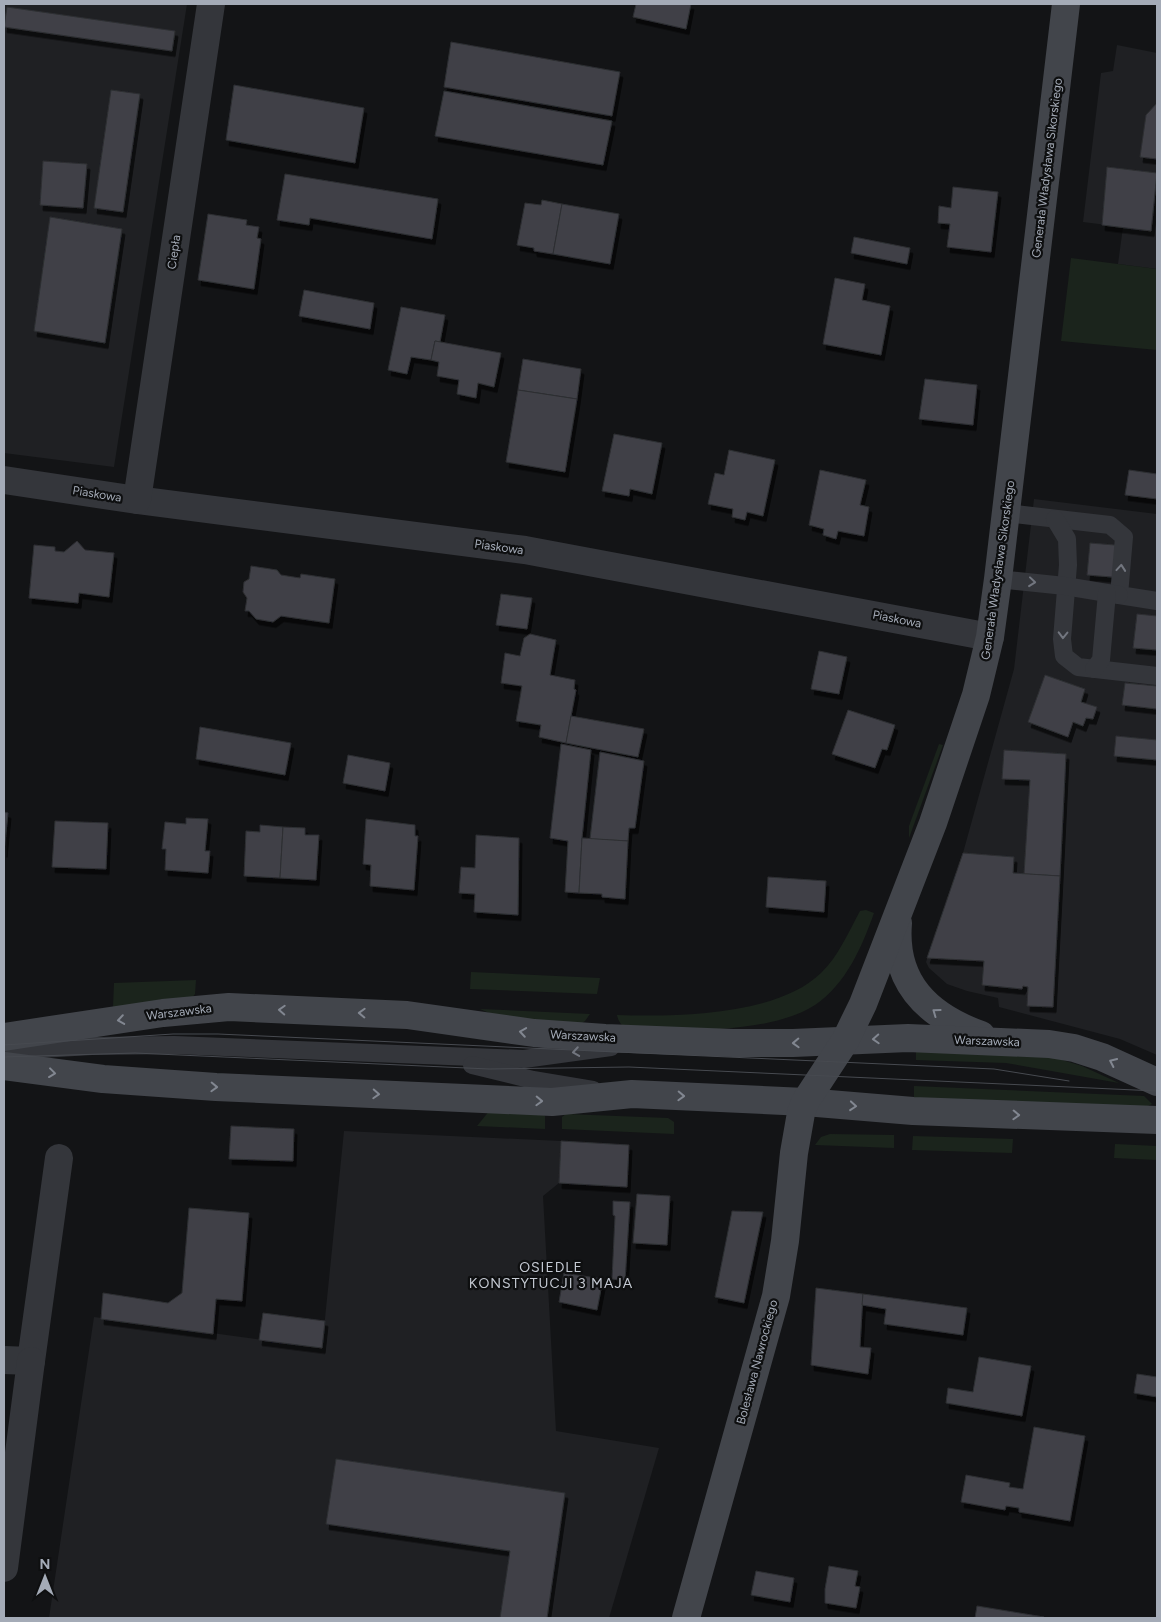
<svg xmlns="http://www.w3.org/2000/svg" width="1161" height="1622" font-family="Figtree,sans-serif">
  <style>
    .built { fill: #1f2023 }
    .green { fill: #1b241c }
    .building { fill: #3f4146; stroke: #2d2e32; filter: url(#shadow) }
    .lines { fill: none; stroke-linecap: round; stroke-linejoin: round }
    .lane { stroke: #34363b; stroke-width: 18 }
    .street { stroke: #34363b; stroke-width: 28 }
    .secondary { stroke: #42454b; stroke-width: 28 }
    .tram { stroke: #474a50; stroke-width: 1 }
    .oneway { stroke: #72767f }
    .oneway2 { stroke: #828791 }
    .labels { text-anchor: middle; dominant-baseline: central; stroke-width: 4.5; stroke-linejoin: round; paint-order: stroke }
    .street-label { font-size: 12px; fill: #a4abb7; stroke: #0e0f10 }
    .neighbourhood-label { font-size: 14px; letter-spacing: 1px; fill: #c5cad3; stroke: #0e0f10 }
  </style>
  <defs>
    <filter id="shadow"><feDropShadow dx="3" dy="5.5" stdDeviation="0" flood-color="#0009"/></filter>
  </defs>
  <rect width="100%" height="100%" fill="#131416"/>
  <g class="built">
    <polygon points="4,4 187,4 114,467 4,453"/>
    <polygon points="1117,45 1157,53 1157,269 1118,264 1123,227 1083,222 1101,73 1113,71"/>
    <polygon points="1034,499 1157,514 1157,1055 1120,1039 999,1007 998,998 967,991 947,984 929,968 926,962 963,853 1014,669"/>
    <polygon points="344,1131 561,1141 559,1183 543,1196 556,1431 659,1448 609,1618 49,1618 94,1317 322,1348"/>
  </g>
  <g class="green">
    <polygon points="1071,258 1157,269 1157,350 1061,341"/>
    <polygon points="939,744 943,745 909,838 909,826"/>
    <path d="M866,910L874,913C862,947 846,984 815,1005C777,1030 703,1031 658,1030C650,1030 636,1032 628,1029C622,1027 618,1021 617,1015C675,1017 777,1016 821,973C838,957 849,931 860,911Z"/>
    <polygon points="471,972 600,978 597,994 470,989"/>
    <polygon points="196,980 195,994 191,999 113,1007 114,983"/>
    <polygon points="480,1009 590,1014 585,1021 575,1028 496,1016"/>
    <polygon points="916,1051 1052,1057 1082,1066 1119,1083 1006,1063 916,1060"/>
    <polygon points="914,1086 1144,1096 1152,1104 1146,1107 914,1100"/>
    <polygon points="490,1110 541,1113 545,1116 545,1129 477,1126"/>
    <polygon points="566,1114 668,1118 674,1122 674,1134 562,1129 562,1117"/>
    <polygon points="830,1134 894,1135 894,1148 815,1145 821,1137"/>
    <polygon points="913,1136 1013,1139 1012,1153 912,1150"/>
    <polygon points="1115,1144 1157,1146 1157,1160 1114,1158"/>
  </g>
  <g class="building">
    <polygon points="636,4 691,4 686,29 633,17"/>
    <polygon points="7,7 175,31 172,51 4,27"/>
    <polygon points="451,42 620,72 612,116 444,87"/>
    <polygon points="234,85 364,108 355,163 226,140"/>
    <polygon points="111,90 140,94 123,212 94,208"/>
    <polygon points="444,91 612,121 603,165 435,136"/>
    <polygon points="1157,103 1157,159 1140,157 1146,115"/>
    <polygon points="43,161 87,164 83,208 40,205"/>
    <polygon points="1107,167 1157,173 1151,231 1102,225"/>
    <polygon points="285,174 438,199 432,239 310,218 309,225 277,220"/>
    <polygon points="953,187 998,192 991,252 947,247 950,224 938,223 939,206 951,208"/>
    <polygon points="542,200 562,204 553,254 534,251 534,248 517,245 525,203 541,205"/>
    <polygon points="562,204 619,214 610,264 553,254"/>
    <polygon points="208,214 247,220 246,225 259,227 257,238 261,239 254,289 198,280"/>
    <polygon points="50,217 122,229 105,343 34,331"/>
    <polygon points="854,237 910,248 907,264 851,253"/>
    <polygon points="835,278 865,284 862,300 890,306 881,355 823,344"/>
    <polygon points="304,290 374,303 370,329 299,316"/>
    <polygon points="401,307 445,315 440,342 435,341 431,360 411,357 407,374 388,370"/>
    <polygon points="435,341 501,353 494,387 478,383 476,398 457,394 459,380 437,376 439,362 431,360"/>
    <polygon points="523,359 581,369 577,399 518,390"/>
    <polygon points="925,379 977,385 973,425 919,419"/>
    <polygon points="518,390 577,399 565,472 506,462"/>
    <polygon points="614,434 662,443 652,494 630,489 629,496 602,491"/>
    <polygon points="729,450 775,460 763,516 747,512 745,520 732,517 733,509 708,504 715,473 724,475"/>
    <polygon points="820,470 866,480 860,505 869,507 864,536 838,531 836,539 823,535 824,529 809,525"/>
    <polygon points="1129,470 1157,474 1157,499 1125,495"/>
    <polygon points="77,541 85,550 114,553 109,597 79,593 78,603 29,598 34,545 55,547 55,551 64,552"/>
    <polygon points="1090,543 1127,546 1124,578 1087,575"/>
    <polygon points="251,566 277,570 281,575 300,578 301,574 335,579 329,623 281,616 273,622 256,619 249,611 245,611 247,598 243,592 244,582 249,579"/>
    <polygon points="501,594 532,598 527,629 496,625"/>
    <polygon points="1137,614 1157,616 1157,650 1133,648"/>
    <polygon points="530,634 556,640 550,675 575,680 574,689 576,690 566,743 539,737 541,725 516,721 522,686 501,683 505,653 520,656 524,638"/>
    <polygon points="819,651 847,657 839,694 811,689"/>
    <polygon points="1045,675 1085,689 1081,702 1097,707 1093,719 1086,718 1083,726 1073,722 1068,737 1028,722"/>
    <polygon points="1125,683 1157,686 1157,709 1122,705"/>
    <polygon points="848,710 895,725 887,750 882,749 875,768 832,754"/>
    <polygon points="571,716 644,729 638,757 566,743"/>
    <polygon points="200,727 291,743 285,775 196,759"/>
    <polygon points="1116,736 1157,740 1157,760 1114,756"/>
    <polygon points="561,744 591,750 582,838 579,893 565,892 568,841 550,838"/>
    <polygon points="1004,750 1066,754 1060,876 1024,874 1030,780 1002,779"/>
    <polygon points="600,752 644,761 635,828 629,828 628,841 590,839"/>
    <polygon points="348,755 390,763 385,791 343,783"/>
    <polygon points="4,812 8,813 4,852"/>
    <polygon points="186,818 208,819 205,851 210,851 208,873 165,870 166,849 162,849 165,822 186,824"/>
    <polygon points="366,819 415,825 415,836 418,836 414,890 370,886 371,865 363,864"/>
    <polygon points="55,821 108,823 106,869 52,867"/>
    <polygon points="260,825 283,827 280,878 244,876 246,831 260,832"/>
    <polygon points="283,827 305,828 305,835 319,835 316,880 280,878"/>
    <polygon points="476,835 519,838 518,915 474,912 475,894 459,893 461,867 475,868"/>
    <polygon points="582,838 628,841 625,899 602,897 602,894 579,893"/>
    <polygon points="963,853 1014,857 1013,873 1060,876 1053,1007 1027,1006 1028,987 1023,986 1022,989 982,985 984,961 927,958"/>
    <polygon points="768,877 826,881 824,912 766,907"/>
    <polygon points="231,1126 294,1129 293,1161 229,1159"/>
    <polygon points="561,1141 629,1145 627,1187 559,1183"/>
    <polygon points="637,1194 670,1196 667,1245 633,1243"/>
    <polygon points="613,1201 630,1202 625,1281 612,1279 615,1216 613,1215"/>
    <polygon points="189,1208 249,1213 242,1301 216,1299 213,1334 101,1319 103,1293 168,1303 182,1293"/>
    <polygon points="732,1211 763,1212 744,1303 715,1297"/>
    <polygon points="564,1273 603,1279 597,1310 559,1302"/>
    <polygon points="816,1288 863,1294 860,1347 871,1348 868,1374 811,1365"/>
    <polygon points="863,1294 967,1308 963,1335 884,1324 886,1309 862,1305"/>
    <polygon points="263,1313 325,1321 322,1348 259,1340"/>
    <polygon points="979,1357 1031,1366 1022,1416 946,1403 948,1388 973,1392"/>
    <polygon points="1137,1374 1157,1377 1157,1397 1134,1393"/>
    <polygon points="1034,1427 1085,1436 1070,1521 1019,1512 1019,1508 1006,1506 1005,1510 961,1502 966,1475 1010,1483 1009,1487 1023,1489"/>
    <polygon points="336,1459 565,1493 547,1618 500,1618 510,1551 326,1524"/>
    <polygon points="829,1566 858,1571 855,1586 860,1587 856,1608 825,1603 825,1589"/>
    <polygon points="756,1571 794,1578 790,1602 751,1595"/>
    <polygon points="977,1606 1044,1617 975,1618"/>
  </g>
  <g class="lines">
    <g class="lane">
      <polyline points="1006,513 1110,525 1124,537 1119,595 1157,601"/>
      <polyline points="1055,519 1067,539 1068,565 1062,639 1064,656 1078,667 1157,676"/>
      <polyline points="998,579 1065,586 1119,595"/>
      <polyline points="1094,669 1101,660 1107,593"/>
      <polyline points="4,1051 92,1046 174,1045 524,1059 611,1047"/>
      <polyline points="472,1065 533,1080 593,1090"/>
    </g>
    <g class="street">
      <polyline points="4,480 137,500 525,550 990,637"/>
      <polyline points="137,500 211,4"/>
      <polyline points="4,1360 31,1361 59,1158"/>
      <polyline points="4,1568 31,1361"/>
    </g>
    <g class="secondary">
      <path d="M898,923C893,983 928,1016 981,1035"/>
      <polyline points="4,1037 163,1013 229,1007 407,1015 534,1033 605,1038 733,1043 793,1043 908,1038 1049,1044 1074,1048 1102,1057 1157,1082"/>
      <polyline points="4,1066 103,1079 216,1087 552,1102 632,1094 805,1102 913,1111 1157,1120"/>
      <polyline points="686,1618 776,1296 785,1241 794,1153 801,1113 805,1102 845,1041 863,1004 933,823 976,695 990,637 998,579 1066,4"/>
    </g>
    <g class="tram">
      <polyline points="4,1045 173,1034 218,1034 994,1069 1069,1081"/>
      <polyline points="4,1057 135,1053 489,1069 629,1067 1157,1091"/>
    </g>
  </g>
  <defs><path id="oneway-chevron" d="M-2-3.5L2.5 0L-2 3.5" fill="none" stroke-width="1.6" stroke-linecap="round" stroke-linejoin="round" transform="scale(1.25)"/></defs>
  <g class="oneway">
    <use href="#oneway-chevron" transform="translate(1121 568) rotate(-85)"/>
    <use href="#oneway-chevron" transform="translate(1032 582) rotate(6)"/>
    <use href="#oneway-chevron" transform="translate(1063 635) rotate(91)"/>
    <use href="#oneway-chevron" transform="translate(576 1052) rotate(171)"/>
  </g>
  <g class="oneway2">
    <use href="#oneway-chevron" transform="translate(282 1010) rotate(-177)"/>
    <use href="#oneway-chevron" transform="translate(936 1012) rotate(-144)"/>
    <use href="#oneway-chevron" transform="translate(362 1013) rotate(-178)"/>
    <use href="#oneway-chevron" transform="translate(121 1020) rotate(171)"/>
    <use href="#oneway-chevron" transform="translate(523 1032) rotate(-171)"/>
    <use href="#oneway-chevron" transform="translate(876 1039) rotate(177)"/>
    <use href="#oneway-chevron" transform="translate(796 1043) rotate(178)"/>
    <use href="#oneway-chevron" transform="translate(1113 1062) rotate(-155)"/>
    <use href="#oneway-chevron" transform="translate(52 1073) rotate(7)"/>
    <use href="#oneway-chevron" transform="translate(214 1087) rotate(2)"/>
    <use href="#oneway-chevron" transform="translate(376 1094) rotate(3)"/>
    <use href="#oneway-chevron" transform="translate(681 1096) rotate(2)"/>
    <use href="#oneway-chevron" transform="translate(539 1101) rotate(2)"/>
    <use href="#oneway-chevron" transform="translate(853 1106) rotate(5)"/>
    <use href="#oneway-chevron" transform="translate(1016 1115) rotate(2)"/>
  </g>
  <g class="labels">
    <g class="street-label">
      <text transform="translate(1047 168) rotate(-83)">Generała Władysława Sikorskiego</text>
      <text transform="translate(174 252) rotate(-82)">Ciepła</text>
      <text transform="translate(97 494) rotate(9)">Piaskowa</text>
      <text transform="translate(499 547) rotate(8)">Piaskowa</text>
      <text transform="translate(998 570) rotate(-82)">Generała Władysława Sikorskiego</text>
      <text transform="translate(897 619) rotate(11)">Piaskowa</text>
      <text transform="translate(179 1012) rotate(-7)">Warszawska</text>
      <text transform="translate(583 1036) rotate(3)">Warszawska</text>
      <text transform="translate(987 1041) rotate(2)">Warszawska</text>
      <text transform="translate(757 1362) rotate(-75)">Bolesława Nawrockiego</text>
    </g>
    <g class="neighbourhood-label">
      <text x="551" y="1267">OSIEDLE<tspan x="551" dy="16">KONSTYTUCJI 3 MAJA</tspan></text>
    </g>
  </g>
  <rect width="1161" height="1622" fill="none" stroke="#a4abb7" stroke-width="10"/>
  <g transform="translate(45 1577)" stroke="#0e0f10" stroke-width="4" paint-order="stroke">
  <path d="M0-4L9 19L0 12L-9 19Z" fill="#a4abb7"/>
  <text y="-8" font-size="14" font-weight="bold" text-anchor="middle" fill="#a4abb7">N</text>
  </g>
</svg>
